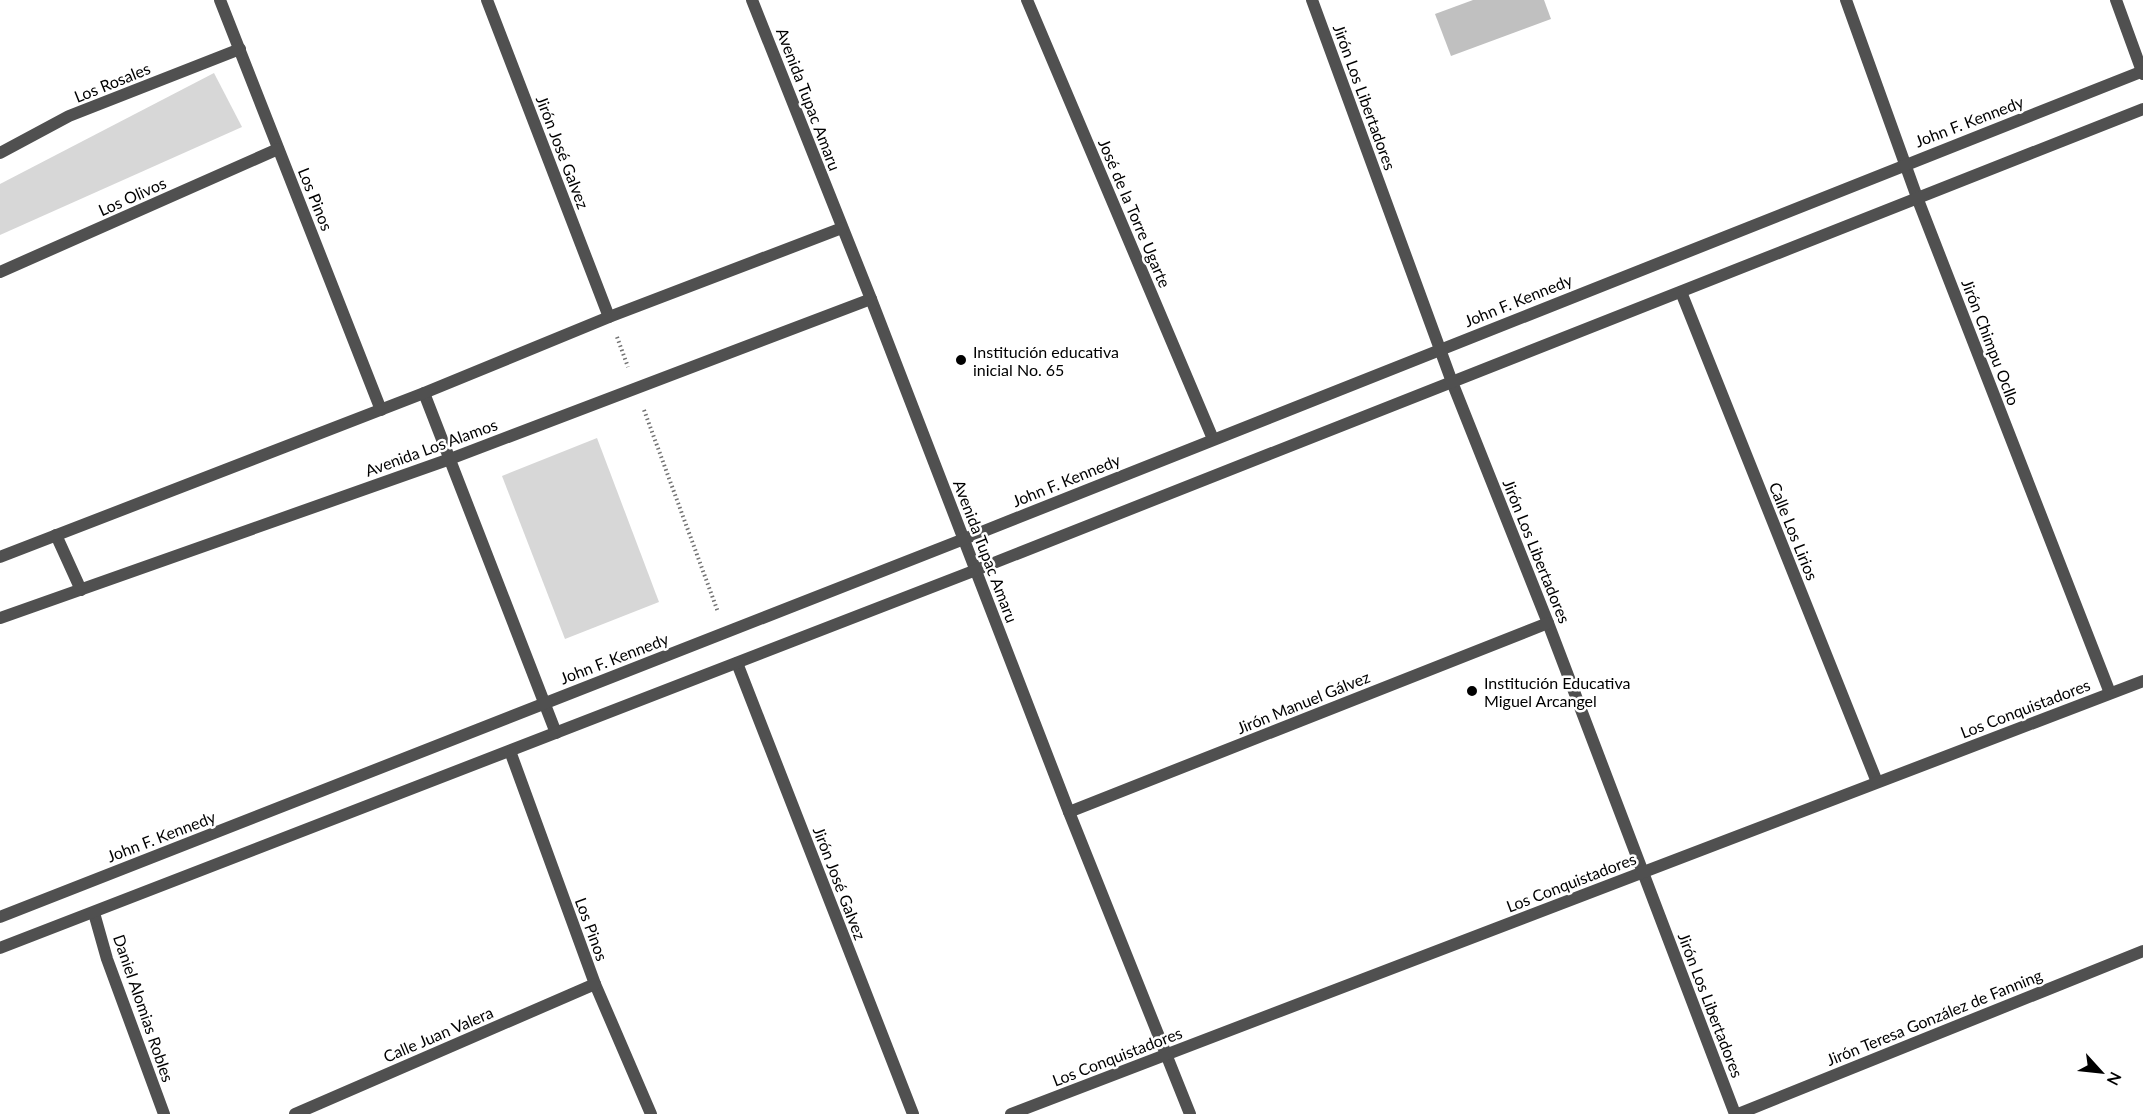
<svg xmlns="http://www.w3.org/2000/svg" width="2143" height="1114" font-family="Lato,sans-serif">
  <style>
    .green { fill: #d7d7d7 }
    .building { fill: #c0c0c0 }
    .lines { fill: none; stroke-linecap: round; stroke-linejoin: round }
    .path { stroke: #727272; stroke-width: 4; stroke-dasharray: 1.5 3; stroke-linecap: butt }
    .street { stroke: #505050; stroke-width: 12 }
    .poi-dot { fill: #000; stroke: #fff; stroke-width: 2 }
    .labels { text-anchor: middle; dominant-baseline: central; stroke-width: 5; stroke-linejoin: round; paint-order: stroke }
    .street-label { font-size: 16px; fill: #000; stroke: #fff }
    .poi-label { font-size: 16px; fill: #000; stroke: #fff; text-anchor: start }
  </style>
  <rect width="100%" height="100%" fill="#fff"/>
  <g class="green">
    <polygon points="214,73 242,127 0,235 0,184"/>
    <polygon points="597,438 659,602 565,639 502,476"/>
  </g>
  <polygon class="building" points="1473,0 1544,0 1551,19 1451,56 1435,14"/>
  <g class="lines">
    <g class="path">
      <polyline points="617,337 628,367"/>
      <polyline points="644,410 718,612"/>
    </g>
    <g class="street">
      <polyline points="220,0 381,410"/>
      <polyline points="487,0 609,317"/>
      <polyline points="752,0 871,299 1069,812 1190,1114"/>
      <polyline points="1027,0 1213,439"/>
      <polyline points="1312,0 1452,382 1548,623 1735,1114"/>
      <polyline points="1846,0 1918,200 2110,693"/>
      <polyline points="2116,0 2143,74"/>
      <polyline points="0,153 69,116 240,49"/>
      <polyline points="0,272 278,149"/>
      <polyline points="1681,292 1877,782"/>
      <polyline points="424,393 556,733"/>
      <polyline points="56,535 81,590"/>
      <polyline points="0,557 424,393 609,317 842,228"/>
      <polyline points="0,618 450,459 871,299"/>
      <polyline points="737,663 913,1114"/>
      <polyline points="510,751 595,984 651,1114"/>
      <polyline points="1069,812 1548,623"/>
      <polyline points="94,913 107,959 164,1114"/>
      <polyline points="0,917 964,539 2143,71"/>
      <polyline points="0,948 976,570 2143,109"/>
      <polyline points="295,1114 595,984"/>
      <polyline points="1011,1114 2143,681"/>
      <polyline points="1738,1114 2143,951"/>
    </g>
  </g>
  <g class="poi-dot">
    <circle cx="961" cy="360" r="6"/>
    <circle cx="1472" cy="691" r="6"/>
  </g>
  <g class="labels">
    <g class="street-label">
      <text transform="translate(112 82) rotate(-22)">Los Rosales</text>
      <text transform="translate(1365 97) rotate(70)">Jirón Los Libertadores</text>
      <text transform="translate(809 99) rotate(69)">Avenida Tupac Amaru</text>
      <text transform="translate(1969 121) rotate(-21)">John F. Kennedy</text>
      <text transform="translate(563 152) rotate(69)">Jirón José Galvez</text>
      <text transform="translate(132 196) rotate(-24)">Los Olivos</text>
      <text transform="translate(316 199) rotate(68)">Los Pinos</text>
      <text transform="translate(1135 213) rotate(67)">José de la Torre Ugarte</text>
      <text transform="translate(1518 300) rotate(-22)">John F. Kennedy</text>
      <text transform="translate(1991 342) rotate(69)">Jirón Chimpu Ocllo</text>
      <text transform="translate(431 447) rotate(-20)">Avenida Los Alamos</text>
      <text transform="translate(1066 480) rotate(-22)">John F. Kennedy</text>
      <text transform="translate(1794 531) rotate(68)">Calle Los Lirios</text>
      <text transform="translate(986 551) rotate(69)">Avenida Tupac Amaru</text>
      <text transform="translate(1537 551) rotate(68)">Jirón Los Libertadores</text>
      <text transform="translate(614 658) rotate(-21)">John F. Kennedy</text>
      <text transform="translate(1303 702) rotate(-22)">Jirón Manuel Gálvez</text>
      <text transform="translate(2025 708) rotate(-21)">Los Conquistadores</text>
      <text transform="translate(161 836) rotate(-21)">John F. Kennedy</text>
      <text transform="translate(1571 882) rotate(-21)">Los Conquistadores</text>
      <text transform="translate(840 883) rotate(69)">Jirón José Galvez</text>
      <text transform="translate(592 929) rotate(70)">Los Pinos</text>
      <text transform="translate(1711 1005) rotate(69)">Jirón Los Libertadores</text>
      <text transform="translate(144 1008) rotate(71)">Daniel Alomias Robles</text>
      <text transform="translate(1934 1017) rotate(-22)">Jirón Teresa González de Fanning</text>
      <text transform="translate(438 1034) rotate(-23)">Calle Juan Valera</text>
      <text transform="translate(1117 1056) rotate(-21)">Los Conquistadores</text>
    </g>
    <g class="poi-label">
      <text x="973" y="351">Institución educativa<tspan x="973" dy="18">inicial No. 65</tspan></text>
      <text x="1484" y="682">Institución Educativa<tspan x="1484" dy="18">Miguel Arcangel</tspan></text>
    </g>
  </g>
  <g transform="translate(2101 1072) rotate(117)" stroke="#ffffff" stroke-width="4.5" paint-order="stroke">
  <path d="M0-4.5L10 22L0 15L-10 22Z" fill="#000000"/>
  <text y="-9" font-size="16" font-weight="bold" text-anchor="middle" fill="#000000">N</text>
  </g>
</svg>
